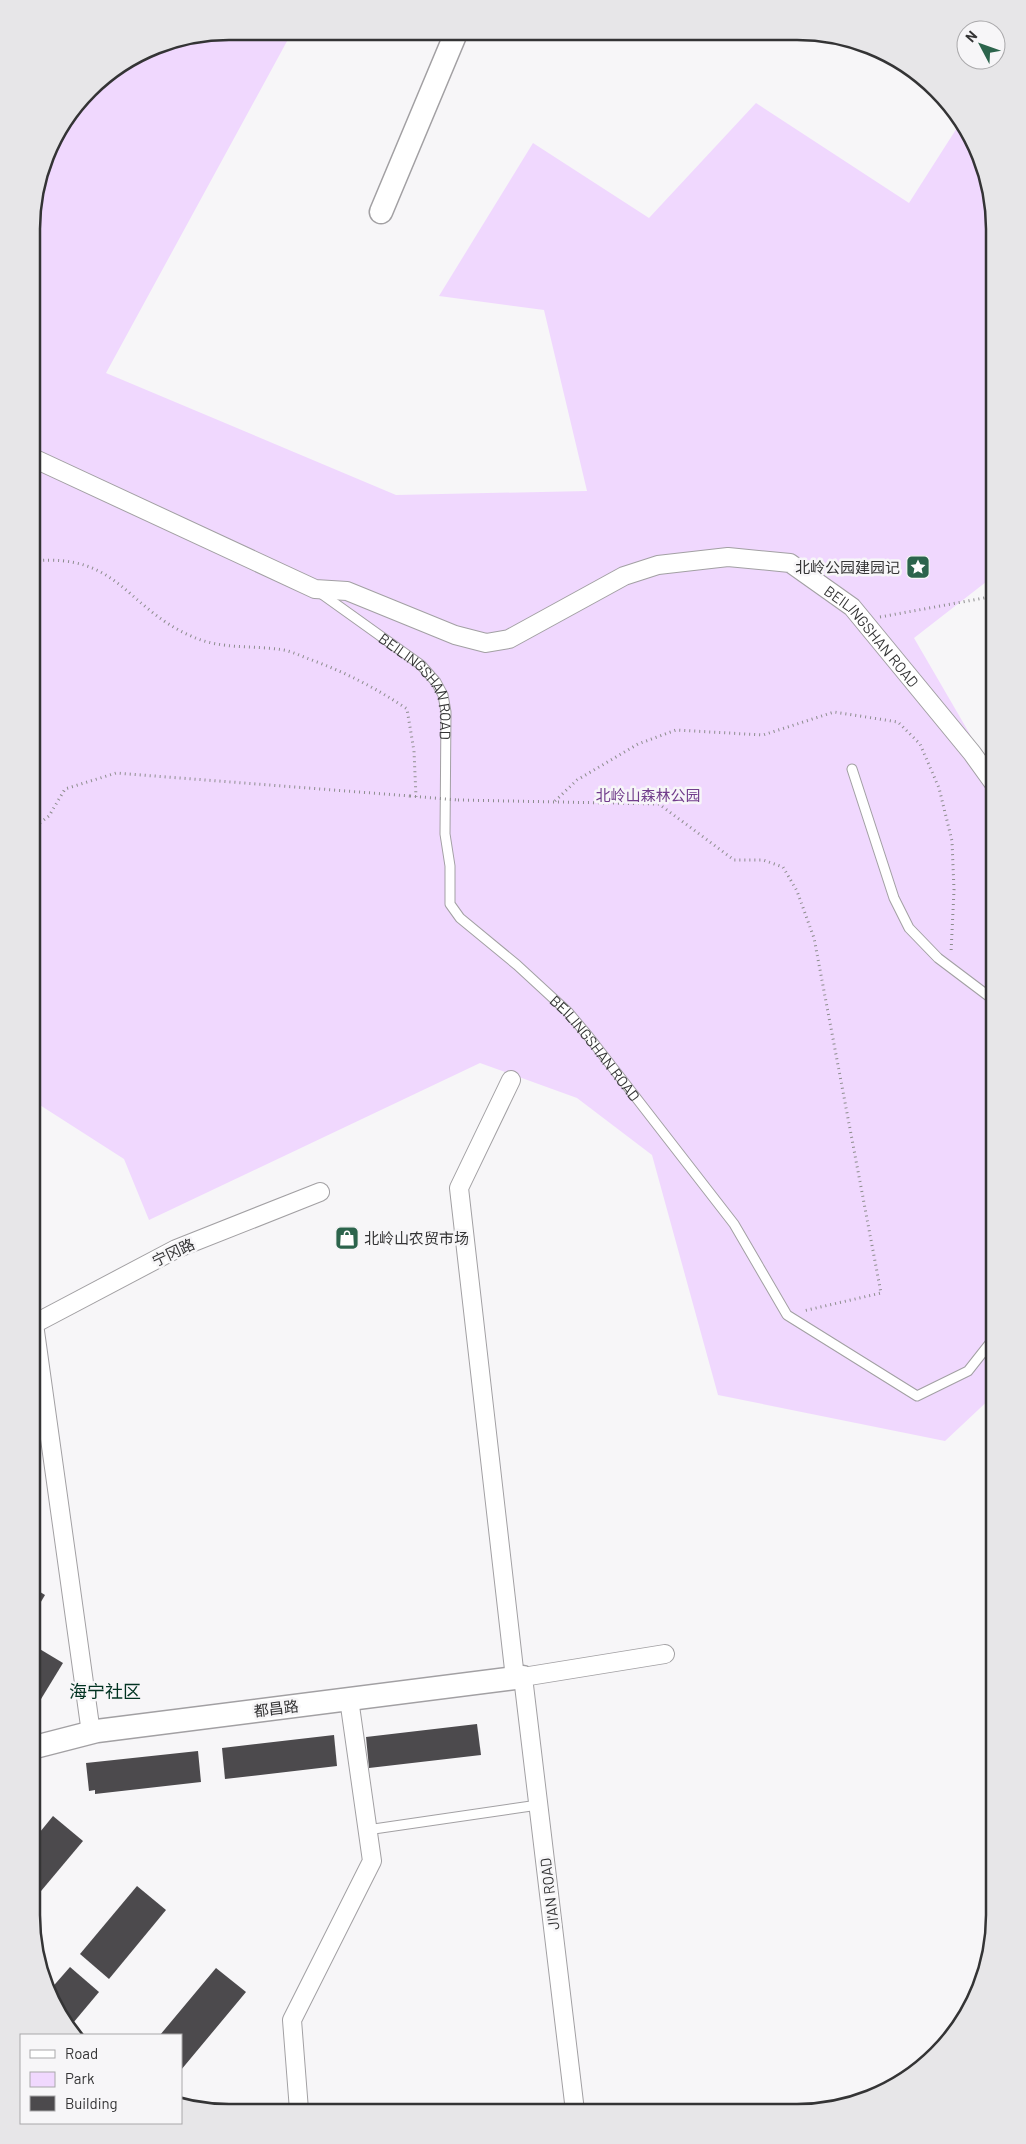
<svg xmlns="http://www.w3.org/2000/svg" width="1026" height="2144" font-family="Barlow,'Noto Sans SC',sans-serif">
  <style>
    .green { fill: #f0d8fe }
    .building { fill: #4c4a4d }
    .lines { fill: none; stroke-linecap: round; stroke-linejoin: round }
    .service-casing { stroke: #a2a0a3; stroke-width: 11 }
    .minor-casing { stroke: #a2a0a3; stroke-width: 20 }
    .tertiary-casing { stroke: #a2a0a3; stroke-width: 25 }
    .path { stroke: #8d8d8e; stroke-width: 3; stroke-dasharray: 1 4; stroke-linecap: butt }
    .service { stroke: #fff; stroke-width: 9 }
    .minor { stroke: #fff; stroke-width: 18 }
    .tertiary { stroke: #fff; stroke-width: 22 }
    .path-bridge { stroke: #8d8d8e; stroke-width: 3; stroke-dasharray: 1 4; stroke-linecap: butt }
    .labels { text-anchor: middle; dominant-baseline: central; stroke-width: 5; stroke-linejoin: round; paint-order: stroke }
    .poi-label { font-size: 15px; fill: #343435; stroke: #f7f6f8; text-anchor: end }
    .street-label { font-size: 15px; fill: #343435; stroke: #f7f6f8 }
    .park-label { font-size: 15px; fill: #713d8b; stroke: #f7f6f8 }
    .quarter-label { font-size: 18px; fill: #013321; stroke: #f7f6f8 }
    .rim { fill: none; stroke: #343435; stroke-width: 2.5 }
  </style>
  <rect width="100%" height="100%" fill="#f7f6f8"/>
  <polygon class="green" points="229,31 292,32 106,373 396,495 587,491 544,310 439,296 533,143 649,218 756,103 909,203 962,120 988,178 995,229 995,575 914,638 982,755 995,772 994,1395 945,1441 718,1395 652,1155 577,1098 480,1063 149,1220 124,1159 32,1100 33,204 52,141 98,81 154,46"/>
  <g class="building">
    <polygon points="32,1587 45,1595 32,1617"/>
    <polygon points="38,1648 63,1663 38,1704 31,1700 31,1659"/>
    <polygon points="477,1724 481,1755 369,1768 366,1737"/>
    <polygon points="334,1735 337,1766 225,1779 222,1748"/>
    <polygon points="198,1751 201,1782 95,1794 95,1790 89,1791 86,1763"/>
    <polygon points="53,1816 83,1841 31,1903 31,1843"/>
    <polygon points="137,1886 166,1910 109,1979 80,1954"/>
    <polygon points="70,1967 99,1992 68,2029 49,1991"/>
    <polygon points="216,1968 246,1992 181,2070 181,2035 160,2035"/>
  </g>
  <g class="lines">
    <g class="service-casing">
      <g id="service">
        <path id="s1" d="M319,592L421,665L436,682L443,695L446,712L445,834L450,866V904L460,918L517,965L568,1012L589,1037L734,1224L787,1315L917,1396L968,1371L994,1338"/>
        <polyline points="852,769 894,898 909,928 938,958 995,1001"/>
        <polyline points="367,1830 538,1805"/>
      </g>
    </g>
    <g class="minor-casing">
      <g id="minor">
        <path id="s2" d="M33,458L315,589L347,591L455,635L486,643L509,639L624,576L658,565L728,557L790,563L852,607L972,753L995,785"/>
        <polyline points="511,1080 459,1188 515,1678"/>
        <polyline points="34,1324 91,1733"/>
        <polyline points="32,1325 176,1249 320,1192"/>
        <polyline points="299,2110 292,2020 372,1861 349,1699"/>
        <polyline points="575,2111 523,1677 665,1654"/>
      </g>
    </g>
    <g class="tertiary-casing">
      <g id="tertiary">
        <polyline points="381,212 456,33"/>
        <polyline points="31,1748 97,1731 523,1677"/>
      </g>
    </g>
    <g class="path">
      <path d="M33,561C119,553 125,607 191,636C220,650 254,645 284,650C293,652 301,656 309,659C345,672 376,688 407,709L414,751L416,797"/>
      <polyline points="880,617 995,596"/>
      <polyline points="458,800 659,804 734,860 763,860 783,867 797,891 814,938 881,1293 803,1311"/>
      <polyline points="555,801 577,780 638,744 676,730 763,735 834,712 898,722 920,744 939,788 952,841 954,890 951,953"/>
      <polyline points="32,829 49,816 65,789 116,773 410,796"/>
    </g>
    <use href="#service" class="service"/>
    <use href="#minor" class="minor"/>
    <use href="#tertiary" class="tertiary"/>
    <polyline class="path-bridge" points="410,796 458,800"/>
  </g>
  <defs>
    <g id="sight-square" transform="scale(1.25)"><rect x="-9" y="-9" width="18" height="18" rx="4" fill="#2c644c" stroke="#f7f6f8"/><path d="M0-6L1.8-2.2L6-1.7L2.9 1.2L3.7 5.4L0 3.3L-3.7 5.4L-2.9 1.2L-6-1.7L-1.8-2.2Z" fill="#fff"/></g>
    <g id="shop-square" transform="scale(1.25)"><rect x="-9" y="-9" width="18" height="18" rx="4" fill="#2c644c" stroke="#f7f6f8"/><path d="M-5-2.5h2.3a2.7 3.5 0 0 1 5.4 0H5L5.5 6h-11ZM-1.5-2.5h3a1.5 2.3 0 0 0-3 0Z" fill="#fff"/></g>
  </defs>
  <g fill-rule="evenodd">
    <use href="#sight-square" x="918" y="567"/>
    <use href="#shop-square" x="347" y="1238"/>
  </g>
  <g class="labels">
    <g class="poi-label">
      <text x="900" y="567">北岭公园建园记</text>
      <text x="364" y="1238" text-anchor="start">北岭山农贸市场</text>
    </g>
    <g class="street-label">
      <text stroke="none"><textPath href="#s2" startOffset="925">BEILINGSHAN ROAD</textPath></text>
      <text stroke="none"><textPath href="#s1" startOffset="142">BEILINGSHAN ROAD</textPath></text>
      <text stroke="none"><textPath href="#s1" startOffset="578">BEILINGSHAN ROAD</textPath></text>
      <text transform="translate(173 1252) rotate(-25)">宁冈路</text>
      <text transform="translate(276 1708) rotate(-7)">都昌路</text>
      <text transform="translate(549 1894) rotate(-97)">JI'AN ROAD</text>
    </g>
    <g class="park-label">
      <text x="648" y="795">北岭山森林公园</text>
    </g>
    <g class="quarter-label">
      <text x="105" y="1691">海宁社区</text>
    </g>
  </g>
  <path d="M0 0H1026V2144H0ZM229 40H797A189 189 0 0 1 986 229V1915A189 189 0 0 1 797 2104H229A189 189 0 0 1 40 1915V229A189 189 0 0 1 229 40Z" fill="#e7e6e8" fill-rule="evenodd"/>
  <path class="rim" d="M229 40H797A189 189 0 0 1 986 229V1915A189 189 0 0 1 797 2104H229A189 189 0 0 1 40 1915V229A189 189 0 0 1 229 40Z"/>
  <rect x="20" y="2034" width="162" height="90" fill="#f7f6f8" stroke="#a9a8aa"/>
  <rect x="30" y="2050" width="25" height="8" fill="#ffffff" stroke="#a9a8aa"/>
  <text x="65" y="2059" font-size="15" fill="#343435">Road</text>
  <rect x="30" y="2072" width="25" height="15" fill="#f0d8fe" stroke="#a9a8aa"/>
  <text x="65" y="2084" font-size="15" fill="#343435">Park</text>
  <rect x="30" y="2096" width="25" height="15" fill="#4c4a4d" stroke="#a9a8aa"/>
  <text x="65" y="2109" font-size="15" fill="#343435">Building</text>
  <g transform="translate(981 45) rotate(311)"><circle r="24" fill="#f7f6f8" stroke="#a9a8aa"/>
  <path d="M0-4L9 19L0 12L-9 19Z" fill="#2c644c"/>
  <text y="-8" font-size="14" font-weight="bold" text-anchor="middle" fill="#343435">N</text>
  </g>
</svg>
